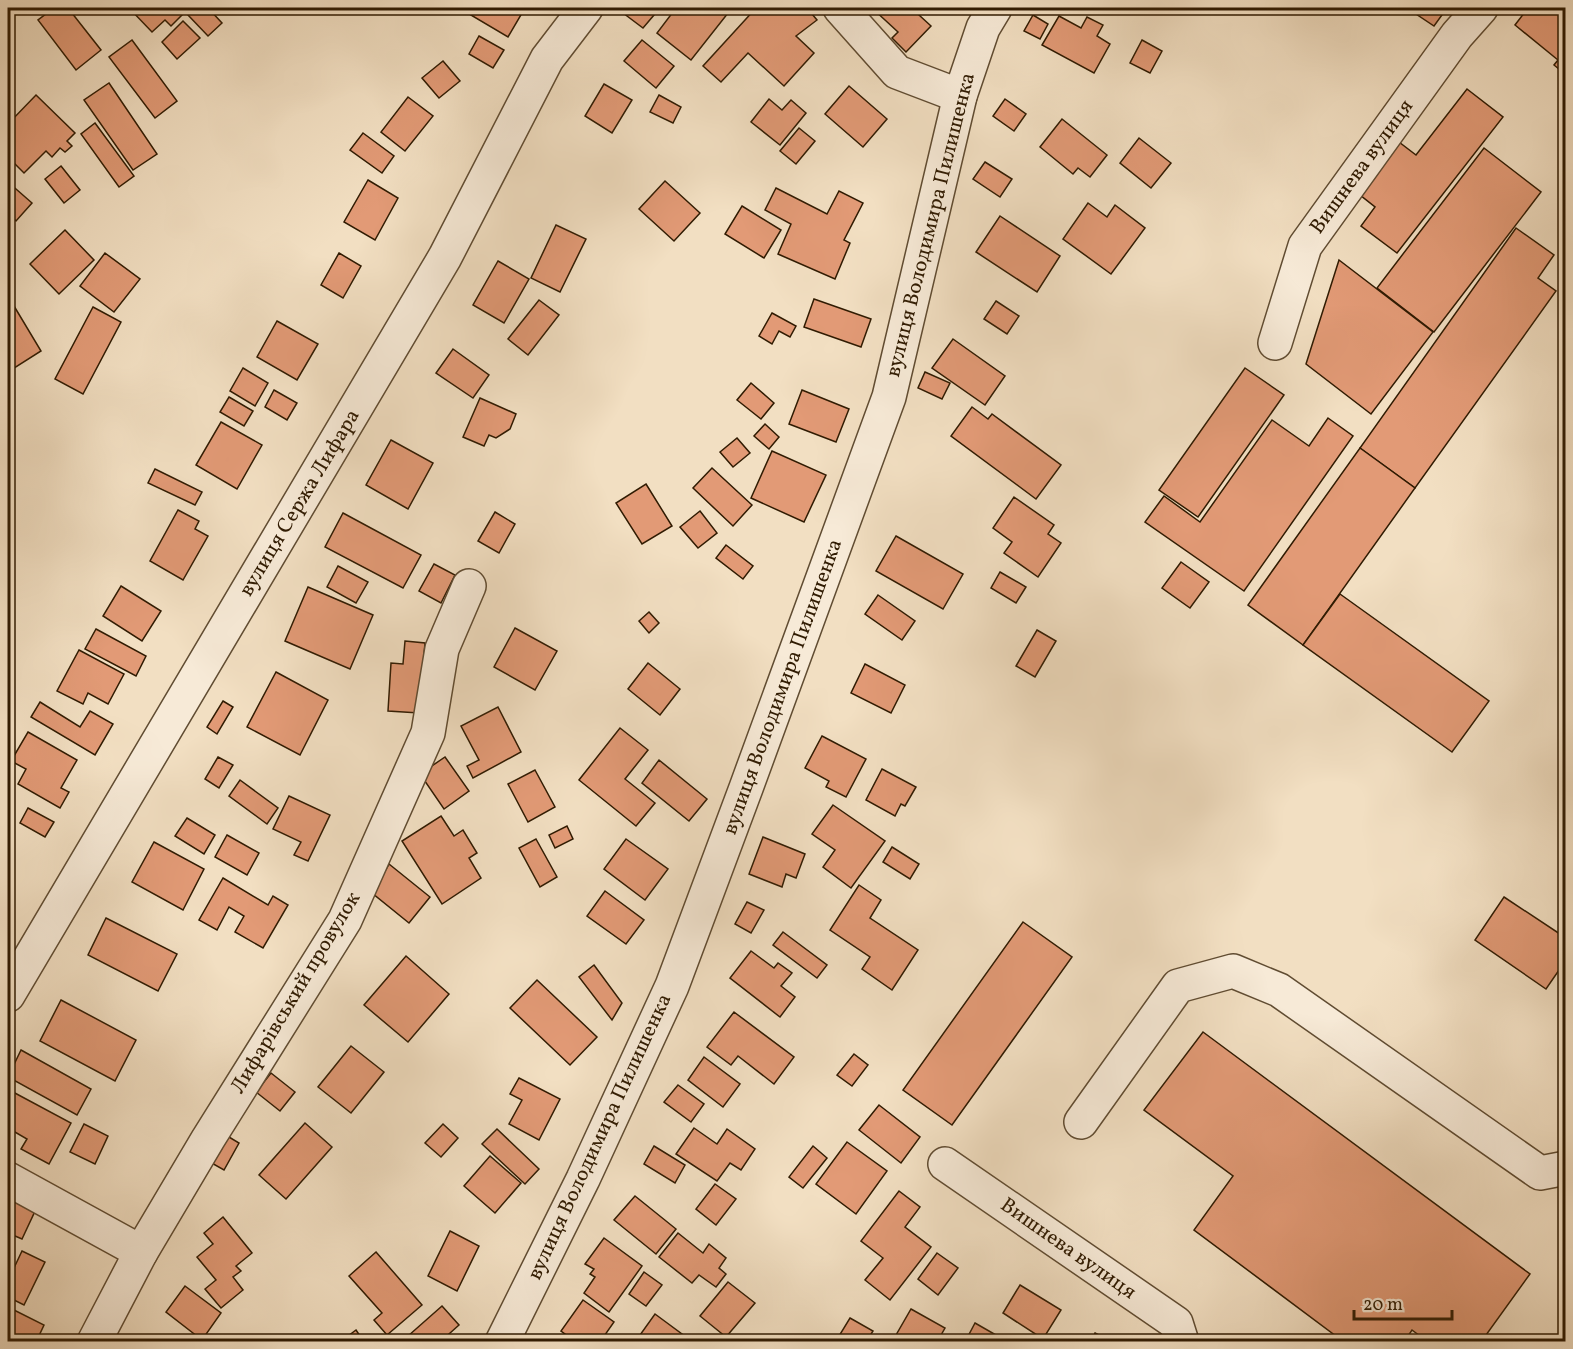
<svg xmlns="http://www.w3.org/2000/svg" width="1573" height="1349" font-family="Vollkorn,serif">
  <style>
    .building { fill: #e29a76; stroke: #301b02; stroke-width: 1.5 }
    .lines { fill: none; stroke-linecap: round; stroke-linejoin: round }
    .minor-casing { stroke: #604c32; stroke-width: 36 }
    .minor { stroke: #f7ead7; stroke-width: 33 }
    .labels { text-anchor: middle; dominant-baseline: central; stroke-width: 4.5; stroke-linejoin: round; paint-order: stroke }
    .street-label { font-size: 21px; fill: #301b02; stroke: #f7ead7 }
  </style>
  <rect width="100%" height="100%" fill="#f2dfc2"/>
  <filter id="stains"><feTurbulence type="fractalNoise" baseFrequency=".00333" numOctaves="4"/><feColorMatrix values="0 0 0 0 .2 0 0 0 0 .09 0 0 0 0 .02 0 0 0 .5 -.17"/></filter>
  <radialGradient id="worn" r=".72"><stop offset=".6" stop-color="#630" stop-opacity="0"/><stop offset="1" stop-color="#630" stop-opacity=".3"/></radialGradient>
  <g class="building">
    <polygon points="54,8 68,8 101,50 76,70 38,20"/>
    <polygon points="129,8 179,8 184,13 171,26 165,20 152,32"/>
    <polygon points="196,8 208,8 222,23 208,36 188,15"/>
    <polygon points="459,8 525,8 508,37"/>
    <polygon points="628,8 645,8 654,15 643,28 623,13"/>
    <polygon points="676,8 732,8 691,60 657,33"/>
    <polygon points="756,8 807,8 817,20 796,36 814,53 784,86 748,53 721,82 703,66"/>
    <polygon points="872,8 926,8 919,15 931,26 906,52 892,38 898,32"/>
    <polygon points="1407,8 1447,8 1434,26"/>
    <polygon points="1528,8 1566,8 1566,75 1554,65 1558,60 1515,25"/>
    <polygon points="1033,15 1048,24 1040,39 1024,31"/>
    <polygon points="1059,16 1081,28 1087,17 1103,25 1097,36 1110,44 1094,73 1042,45"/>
    <polygon points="183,21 200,38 177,59 162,42"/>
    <polygon points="479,36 504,50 493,68 469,54"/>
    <polygon points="132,40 177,101 155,118 109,57"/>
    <polygon points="642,40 674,66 656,88 624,61"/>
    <polygon points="1142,40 1162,51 1150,73 1130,63"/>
    <polygon points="443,61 460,81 439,98 422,78"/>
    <polygon points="109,83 157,154 133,170 84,100"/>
    <polygon points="604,84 632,100 612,133 585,116"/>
    <polygon points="849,86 887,119 863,147 825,114"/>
    <polygon points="1467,89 1503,117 1397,253 1361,226 1375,207 1355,191 1395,139 1416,155"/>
    <polygon points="36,95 75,133 67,141 72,146 65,152 60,148 52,157 46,151 24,173 8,157 8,124"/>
    <polygon points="659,95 681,107 673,123 650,112"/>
    <polygon points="408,97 433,116 405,151 381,132"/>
    <polygon points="769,99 782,110 791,100 806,113 780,145 751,122"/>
    <polygon points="1005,99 1026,114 1014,131 993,116"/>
    <polygon points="1062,119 1107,155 1090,177 1078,168 1073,174 1040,147"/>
    <polygon points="95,123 134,176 119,187 81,134"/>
    <polygon points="799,128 815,141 796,164 780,151"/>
    <polygon points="363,133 394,156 382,173 350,150"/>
    <polygon points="1139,138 1171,163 1151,188 1120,163"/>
    <polygon points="1484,148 1541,192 1434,332 1377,288"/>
    <polygon points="985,162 1012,179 1000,197 973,179"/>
    <polygon points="61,166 80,190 64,203 45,179"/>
    <polygon points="368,180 398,198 375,240 344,222"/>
    <polygon points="665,181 700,213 674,241 639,209"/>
    <polygon points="8,182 32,203 16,221 8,213"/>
    <polygon points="776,188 827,214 839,191 863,203 844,240 850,243 835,279 778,254 791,224 765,210"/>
    <polygon points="1088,203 1107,217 1115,205 1145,228 1111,274 1063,239"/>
    <polygon points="742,206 781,230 764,258 725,234"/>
    <polygon points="1000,216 1060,256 1037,292 976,252"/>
    <polygon points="556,225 586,239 560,292 531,278"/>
    <polygon points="1516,228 1554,255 1538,278 1556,291 1415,488 1360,448"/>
    <polygon points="65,230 94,260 59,294 30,264"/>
    <polygon points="105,253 140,279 114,312 80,286"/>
    <polygon points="339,253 361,266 343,298 321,285"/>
    <polygon points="1339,260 1433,332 1371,414 1306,364"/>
    <polygon points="498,261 529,279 504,323 473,305"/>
    <polygon points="8,296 41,351 8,372"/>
    <polygon points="814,299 871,319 861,347 804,327"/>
    <polygon points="539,300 559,315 528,355 508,339"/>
    <polygon points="996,301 1019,316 1007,334 984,319"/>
    <polygon points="93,307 121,322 83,394 55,379"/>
    <polygon points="772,313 796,326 790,337 779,331 772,344 759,336"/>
    <polygon points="277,321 318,344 297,380 257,357"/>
    <polygon points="953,339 1005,376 985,405 932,368"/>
    <polygon points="453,349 489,375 473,398 436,373"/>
    <polygon points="243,368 268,383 255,406 230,391"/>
    <polygon points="1245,368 1284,395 1198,517 1159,490"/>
    <polygon points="925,372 950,383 942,399 918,388"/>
    <polygon points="751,383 774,403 761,419 737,400"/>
    <polygon points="274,390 297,403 287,420 265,407"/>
    <polygon points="802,390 849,409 836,442 789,424"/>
    <polygon points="229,397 253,411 244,426 220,412"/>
    <polygon points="480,398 516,414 510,429 496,438 489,435 484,446 463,437"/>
    <polygon points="972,407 988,419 992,414 1061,465 1036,499 951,436"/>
    <polygon points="1328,418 1353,436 1244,591 1145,522 1164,496 1200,522 1272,420 1309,446"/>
    <polygon points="221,422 262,445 237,489 196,465"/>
    <polygon points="765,424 779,437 769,449 754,436"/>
    <polygon points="737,438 750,453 733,467 720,452"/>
    <polygon points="391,440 433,463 408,509 366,485"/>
    <polygon points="1360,448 1415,488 1303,645 1248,605"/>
    <polygon points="772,451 826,475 804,522 751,498"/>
    <polygon points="712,468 752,505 733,526 693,488"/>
    <polygon points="155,469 202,492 195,505 148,483"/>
    <polygon points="646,484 672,526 642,544 616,503"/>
    <polygon points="1014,497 1054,525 1048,534 1061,543 1038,577 1004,553 1012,542 993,528"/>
    <polygon points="178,510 199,521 195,529 208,536 183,580 150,561"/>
    <polygon points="700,511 717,533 698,548 680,527"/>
    <polygon points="495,512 515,524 499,553 478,541"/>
    <polygon points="343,513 421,555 403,588 325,547"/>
    <polygon points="896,536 963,574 943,609 876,571"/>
    <polygon points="726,545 753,566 743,579 716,558"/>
    <polygon points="1181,562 1209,582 1190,608 1162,588"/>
    <polygon points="434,564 455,575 441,603 419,591"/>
    <polygon points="338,566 368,582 356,603 327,587"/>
    <polygon points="1000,572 1026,587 1016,603 991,588"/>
    <polygon points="121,586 161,611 142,641 103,616"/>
    <polygon points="308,587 373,615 350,669 285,641"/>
    <polygon points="1340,594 1489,701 1452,752 1303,645"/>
    <polygon points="878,595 915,621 902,640 865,614"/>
    <polygon points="649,612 659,623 649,633 639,621"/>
    <polygon points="515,628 557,651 535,690 494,667"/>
    <polygon points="96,629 146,656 136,676 85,649"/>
    <polygon points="1037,630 1056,641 1035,677 1016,666"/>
    <polygon points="405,641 425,643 419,713 388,711 391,663 403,664"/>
    <polygon points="79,650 124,674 108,704 88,693 83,704 57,691"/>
    <polygon points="648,663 680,689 660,715 628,689"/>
    <polygon points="865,664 905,685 891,713 851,693"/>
    <polygon points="276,672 328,700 300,755 247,727"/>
    <polygon points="223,701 233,707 217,734 207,727"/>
    <polygon points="40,702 80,727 90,711 113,724 95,755 31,717"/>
    <polygon points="498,707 521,752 473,778 467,766 479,760 461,726"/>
    <polygon points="620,728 648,750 625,779 655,803 636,826 579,780"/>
    <polygon points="28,732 77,760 61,788 69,792 60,808 18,784 26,769 11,761"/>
    <polygon points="822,736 866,759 846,797 826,787 829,781 805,768"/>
    <polygon points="218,757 233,765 219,788 205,779"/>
    <polygon points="445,757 469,791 444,809 420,774"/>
    <polygon points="659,760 707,799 689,821 642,783"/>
    <polygon points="882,769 916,787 905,806 901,804 895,816 866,800"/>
    <polygon points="535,770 555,807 528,822 508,784"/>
    <polygon points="240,780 278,808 267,824 229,796"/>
    <polygon points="289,796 330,815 308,861 294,855 301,842 273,829"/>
    <polygon points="833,805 885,841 851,888 823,867 835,850 812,834"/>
    <polygon points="28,808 54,822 45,837 20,823"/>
    <polygon points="441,816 454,836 463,830 477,853 469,858 481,878 442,904 402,841"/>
    <polygon points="187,818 215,835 204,854 175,836"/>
    <polygon points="567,826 573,839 555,848 549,835"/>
    <polygon points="227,835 259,853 247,875 215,857"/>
    <polygon points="763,837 805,854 796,878 786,874 782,887 749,874"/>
    <polygon points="536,839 557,877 540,887 519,848"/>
    <polygon points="626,839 668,869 645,900 604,869"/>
    <polygon points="154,842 204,869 183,910 132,882"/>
    <polygon points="892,847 919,864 910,879 883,862"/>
    <polygon points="389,864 430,897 409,923 372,893"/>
    <polygon points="223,878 268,905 273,896 288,905 263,948 235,932 244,916 229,907 217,930 199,920"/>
    <polygon points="859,885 881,900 870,918 918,950 892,990 862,969 870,957 830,930"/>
    <polygon points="605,891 644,920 626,944 587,916"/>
    <polygon points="1504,897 1566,938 1566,960 1546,989 1475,940"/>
    <polygon points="747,902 764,910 751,933 735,924"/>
    <polygon points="106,918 177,954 158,991 88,955"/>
    <polygon points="1023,922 1072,957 952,1125 903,1090"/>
    <polygon points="783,932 827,965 817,978 773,945"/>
    <polygon points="751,951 774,968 778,963 792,973 781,986 795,997 780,1017 730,978"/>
    <polygon points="406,956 449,994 408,1042 364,1005"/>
    <polygon points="594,965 622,1003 612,1020 579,977"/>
    <polygon points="537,980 597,1037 570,1065 510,1008"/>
    <polygon points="61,1000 136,1040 115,1081 40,1041"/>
    <polygon points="734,1012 794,1057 774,1084 738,1056 731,1065 707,1047"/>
    <polygon points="1203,1032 1530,1274 1481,1342 1428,1342 1412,1330 1404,1342 1344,1342 1194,1230 1233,1176 1144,1110"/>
    <polygon points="351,1046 384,1072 351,1113 318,1087"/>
    <polygon points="21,1050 91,1089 77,1115 8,1077"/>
    <polygon points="854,1054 868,1065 852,1086 837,1075"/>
    <polygon points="704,1057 740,1084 723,1107 688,1080"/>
    <polygon points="271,1073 295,1092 280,1111 256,1092"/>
    <polygon points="519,1078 560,1099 539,1140 509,1124 522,1100 510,1094"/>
    <polygon points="678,1085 704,1104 691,1122 664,1102"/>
    <polygon points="13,1092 71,1123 49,1164 21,1149 27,1139 8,1128 8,1103"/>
    <polygon points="879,1105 920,1137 901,1163 859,1130"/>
    <polygon points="305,1123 332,1147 286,1199 259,1175"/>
    <polygon points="84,1124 108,1136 95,1164 70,1152"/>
    <polygon points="443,1124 458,1138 441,1157 425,1143"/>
    <polygon points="694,1128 717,1144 727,1129 755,1149 741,1170 730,1163 717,1181 676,1154"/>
    <polygon points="497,1129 539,1169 525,1184 482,1144"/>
    <polygon points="224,1134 239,1143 224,1170 208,1161"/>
    <polygon points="847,1142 887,1171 856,1214 816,1184"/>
    <polygon points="654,1146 685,1165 675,1183 644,1164"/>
    <polygon points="813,1146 827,1158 803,1188 789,1177"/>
    <polygon points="490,1156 521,1183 495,1213 464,1186"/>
    <polygon points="715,1184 736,1199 716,1225 696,1209"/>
    <polygon points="899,1191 920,1207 905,1227 931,1247 890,1300 865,1280 883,1258 861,1241"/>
    <polygon points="8,1195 36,1209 22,1239 8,1233"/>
    <polygon points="635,1196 676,1229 656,1254 614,1220"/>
    <polygon points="223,1217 252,1253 236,1266 241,1271 233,1277 243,1290 221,1308 205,1289 216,1280 197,1257 213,1244 204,1233"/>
    <polygon points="450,1231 479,1246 457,1291 428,1276"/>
    <polygon points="678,1233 703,1253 709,1244 726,1258 719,1268 726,1274 716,1287 699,1275 692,1283 659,1257"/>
    <polygon points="604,1238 642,1266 609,1312 584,1293 595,1277 590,1274 594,1269 585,1264"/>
    <polygon points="22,1251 45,1262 24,1305 8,1297 8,1267 13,1270"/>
    <polygon points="376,1252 422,1305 387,1335 374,1320 382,1313 349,1276"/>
    <polygon points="937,1253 958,1268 938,1295 918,1279"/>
    <polygon points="644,1272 662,1285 646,1306 629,1294"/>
    <polygon points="728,1282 755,1303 726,1337 700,1316"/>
    <polygon points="1020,1285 1061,1310 1043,1339 1003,1313"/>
    <polygon points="185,1286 221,1313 202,1340 166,1312"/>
    <polygon points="583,1300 614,1322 600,1342 576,1342 561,1331"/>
    <polygon points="442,1306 459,1325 440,1342 413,1342 408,1336"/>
    <polygon points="8,1307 44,1325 36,1342 8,1342"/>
    <polygon points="911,1309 945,1328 937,1342 892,1342"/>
    <polygon points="655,1314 686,1337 683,1342 635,1342"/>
    <polygon points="850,1318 873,1331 866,1342 847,1342 839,1336"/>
    <polygon points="975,1323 1003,1339 1001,1342 965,1342"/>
    <polygon points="356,1330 364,1342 340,1342"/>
    <polygon points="1095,1333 1112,1342 1091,1342"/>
  </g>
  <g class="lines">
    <g class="minor-casing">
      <g id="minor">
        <polyline points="840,8 897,72 960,96"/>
        <polyline points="1275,343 1305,246 1457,35 1481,8"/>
        <polyline points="8,995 445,257 547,59 586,8"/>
        <polyline points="1081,1122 1178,986 1233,971 1279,990 1540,1173 1566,1168"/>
        <polyline points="945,1164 1176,1323 1182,1342"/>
        <polyline points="8,1179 141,1252"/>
        <polyline points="94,1342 141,1252 208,1139 345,920 428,733 442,649 469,586"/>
        <polyline points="502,1342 583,1179 672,986 746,788 889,397 960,96 983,28 995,8"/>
      </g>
    </g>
    <use href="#minor" class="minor"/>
  </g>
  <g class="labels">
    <g class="street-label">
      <text transform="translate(1362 167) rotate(-54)">Вишнева вулиця</text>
      <text transform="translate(931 225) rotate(-76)">вулиця Володимира Пилишенка</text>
      <text transform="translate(300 503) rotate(-59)">вулиця Сержа Лифара</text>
      <text transform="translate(783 687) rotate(-70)">вулиця Володимира Пилишенка</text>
      <text transform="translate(296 993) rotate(-59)">Лифарівський провулок</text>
      <text transform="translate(600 1137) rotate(-65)">вулиця Володимира Пилишенка</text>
      <text transform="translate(1068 1249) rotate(35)">Вишнева вулиця</text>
    </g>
  </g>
  <rect width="1573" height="1349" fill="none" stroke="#f2dfc2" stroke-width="30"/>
  <rect x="9" y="9" width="1555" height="1331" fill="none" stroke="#301b02" stroke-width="3"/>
  <rect x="15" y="15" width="1543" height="1319" fill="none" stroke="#301b02" stroke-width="1.5"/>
  <path d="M1354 1310v9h98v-9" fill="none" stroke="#301b02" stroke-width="3"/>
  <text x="1363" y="1310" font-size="18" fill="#301b02" stroke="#f7ead7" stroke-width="4.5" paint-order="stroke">20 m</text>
  <rect width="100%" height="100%" filter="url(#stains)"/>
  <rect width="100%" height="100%" fill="url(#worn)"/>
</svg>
